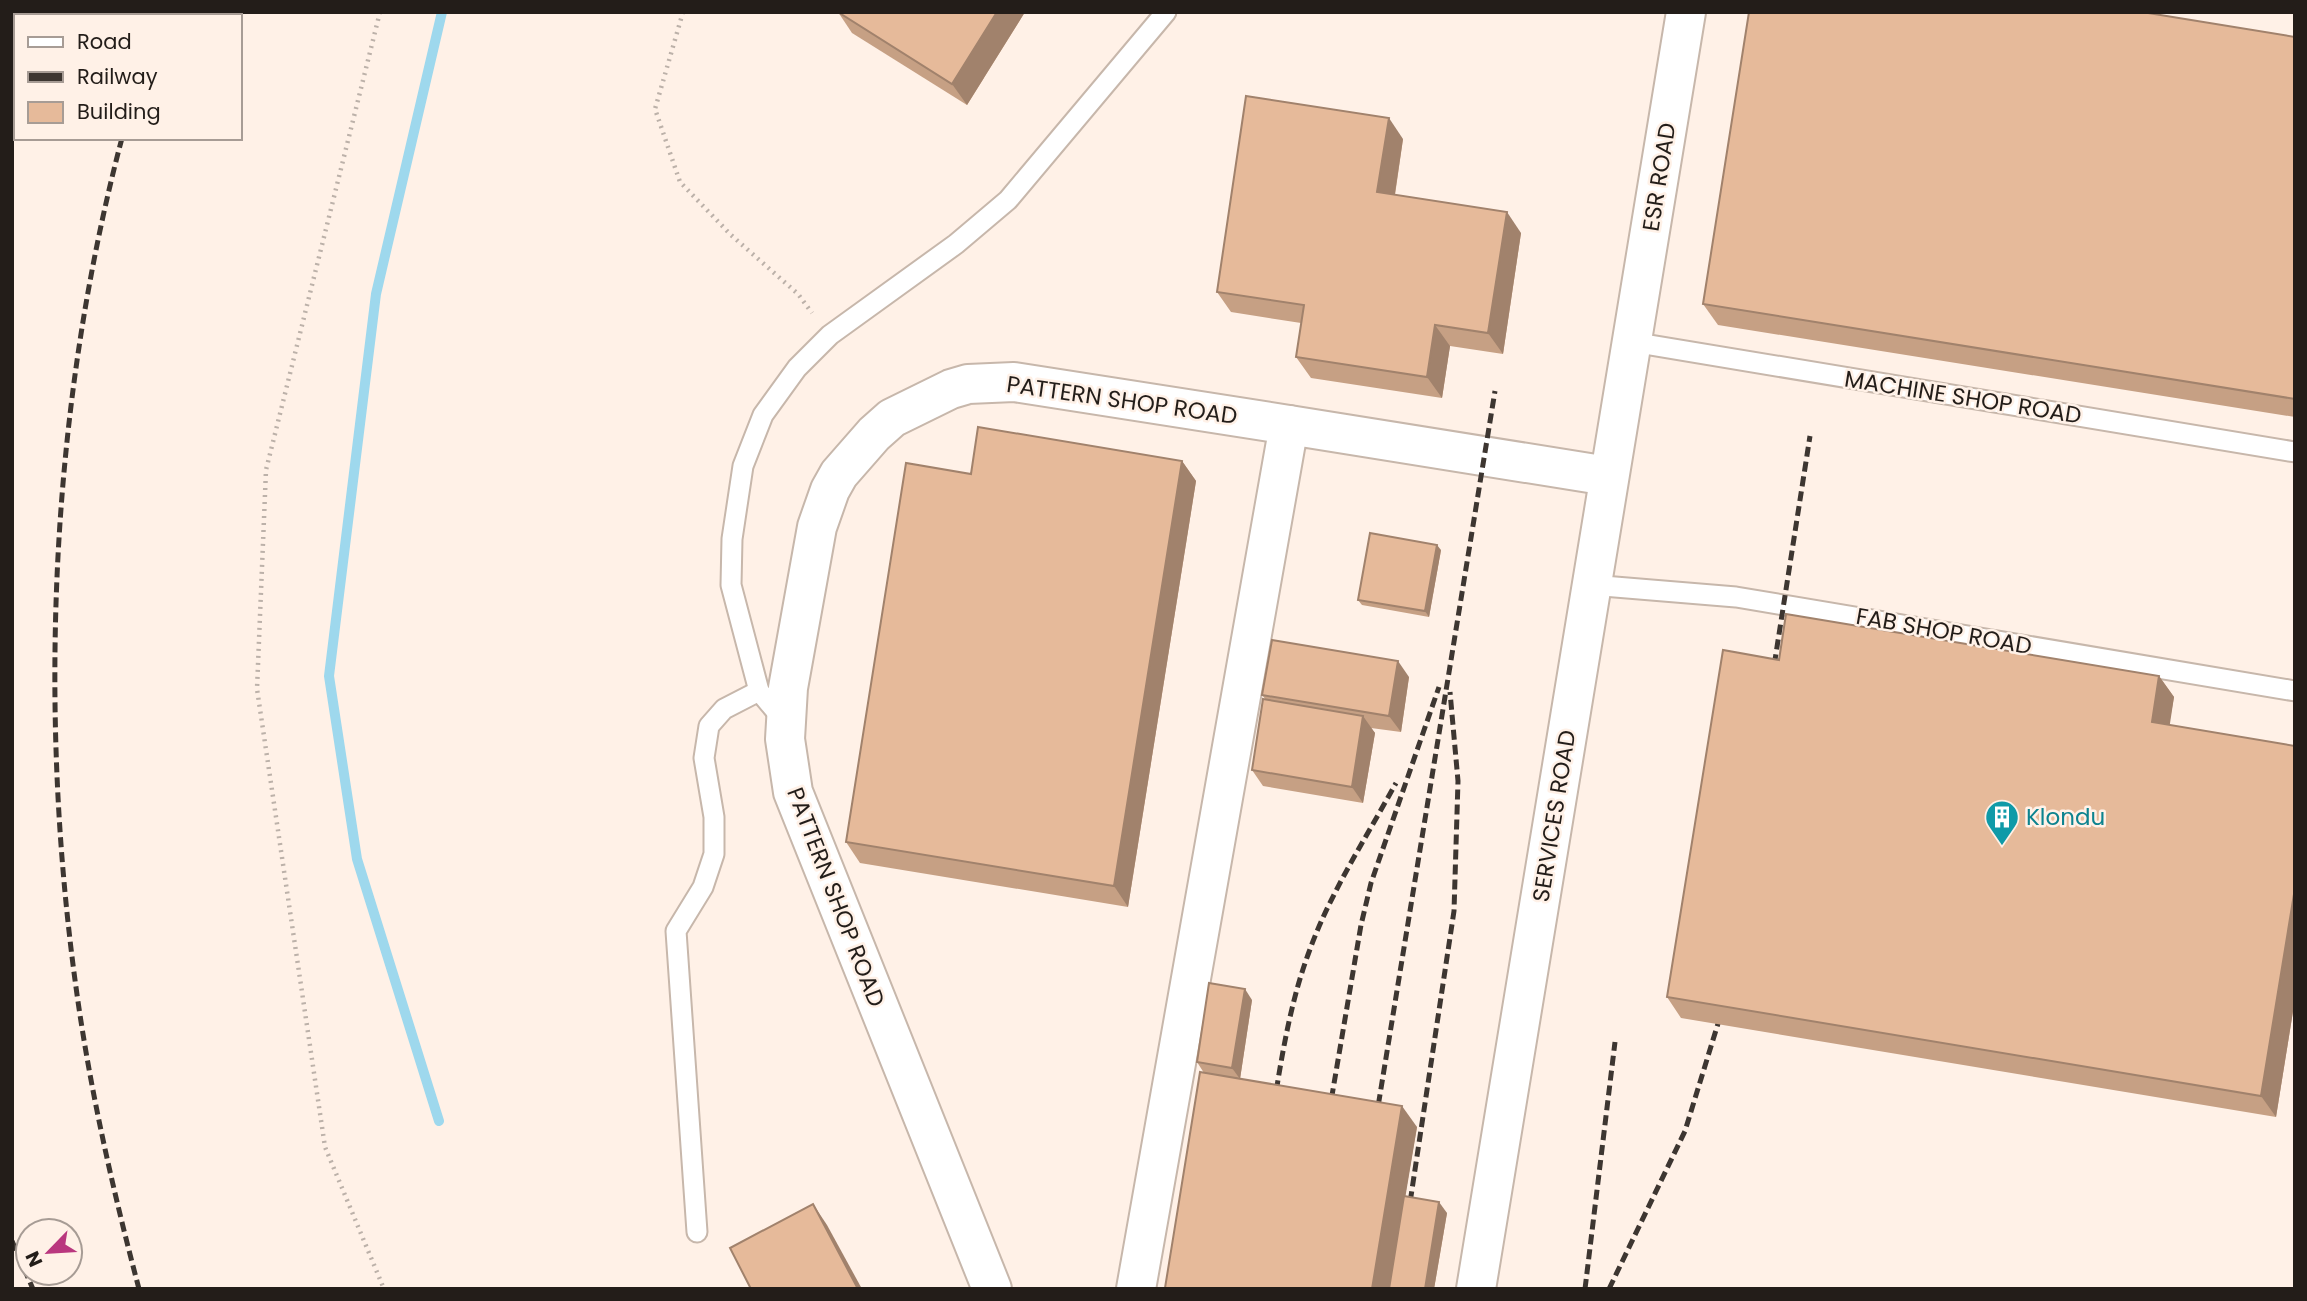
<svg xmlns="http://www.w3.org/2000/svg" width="2307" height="1301" font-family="Poppins,sans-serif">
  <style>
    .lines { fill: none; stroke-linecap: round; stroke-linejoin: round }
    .stream { stroke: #9ed8ed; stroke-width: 10 }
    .service-casing { stroke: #c7b7ab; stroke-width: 23 }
    .minor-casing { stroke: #c7b7ab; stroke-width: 42 }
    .path { stroke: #bcb1a9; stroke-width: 4.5; stroke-dasharray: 2 5; stroke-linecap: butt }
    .service { stroke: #fff; stroke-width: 19 }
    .minor { stroke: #fff; stroke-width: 38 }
    .rail { stroke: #3d3631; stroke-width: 5; stroke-dasharray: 10 5; stroke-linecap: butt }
    .wall { fill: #c6a084 }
    .shaded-wall { fill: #a1826c }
    .building { fill: #e6ba9a; stroke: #a1826c; stroke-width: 2 }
    .labels { text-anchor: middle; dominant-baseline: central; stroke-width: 5; stroke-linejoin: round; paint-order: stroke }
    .street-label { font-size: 23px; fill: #231d19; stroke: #fff1e7 }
    .culture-label { font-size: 23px; fill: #0d838f; stroke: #fff1e7; text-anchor: start }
  </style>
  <rect width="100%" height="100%" fill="#fff1e7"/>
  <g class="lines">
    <polyline class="stream" points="439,1121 357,859 329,676 376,294 442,12"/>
    <g class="service-casing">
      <g id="service">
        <polyline points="1632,342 2295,452"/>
        <polyline points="1591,585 1736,597 2295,691"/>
        <polyline points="785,722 759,691 731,585 732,539 743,466 763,415 797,368 830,335 956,244 1008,200 1166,12"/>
        <polyline points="697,1232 676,931 703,887 714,854 714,817 704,758 709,726 724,709 759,691"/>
      </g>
    </g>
    <g class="minor-casing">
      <g id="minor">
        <polyline points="992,1289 793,792 785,739 788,688 817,527 830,490 839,474 874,434 892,418 951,389 968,384 1014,382 1289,425"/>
        <polyline points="1136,1289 1289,425 1608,476"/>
        <polyline points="1476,1289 1686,12"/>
      </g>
    </g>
    <g class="path">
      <polyline points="380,12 266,470 257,689 325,1147 384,1289"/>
      <polyline points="683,12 655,109 680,182 731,235 798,294 812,313"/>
    </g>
    <use href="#service" class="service"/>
    <use href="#minor" class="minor"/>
    <g class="rail">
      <polyline points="157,16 158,12"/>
      <path d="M122,138C48,417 37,730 80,1015C94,1107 115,1198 139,1289"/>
      <polyline points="1772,679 1810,436"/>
      <path d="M1274,1105C1282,1054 1291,1000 1309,952C1330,893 1366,838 1396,783"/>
      <polyline points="1329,1113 1361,925 1371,883 1439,687"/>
      <polyline points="1376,1119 1495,391"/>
      <polyline points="1408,1216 1454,911 1458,781 1450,692"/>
      <polyline points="12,1241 33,1289"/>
      <polyline points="1585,1289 1615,1042"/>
      <polyline points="1609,1289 1685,1131 1724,1004"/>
    </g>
  </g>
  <g class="wall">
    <polygon points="838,12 1025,12 967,105 852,33"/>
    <polygon points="2295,37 2295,417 1718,325 1703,304"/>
    <polygon points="1403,139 1395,195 1521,233 1503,354 1450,346 1442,398 1311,378 1296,357 1301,323 1231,312 1217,292"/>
    <polygon points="1182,461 1196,481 1128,907 860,863 846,842 971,474"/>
    <polygon points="1441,550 1429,617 1362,605 1358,600"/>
    <polygon points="1779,660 2159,676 2174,697 2169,725 2295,746 2295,999 2276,1117 1681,1018 1667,997"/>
    <polygon points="1409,677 1401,732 1371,728 1375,733 1363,803 1263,786 1252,770 1266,700 1262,695"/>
    <polygon points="1252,1000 1240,1079 1417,1127 1405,1196 1447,1213 1434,1289 1166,1289 1165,1288 1204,1073 1197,1062"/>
  </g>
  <g class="shaded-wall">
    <polygon points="997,12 1025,12 967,105 952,84"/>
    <polygon points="1389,118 1403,139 1392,213 1377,192"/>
    <polygon points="1507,212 1521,233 1503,354 1488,333"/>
    <polygon points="1435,325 1450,346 1442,398 1427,377"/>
    <polygon points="1182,461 1196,481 1128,907 1114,886"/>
    <polygon points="1437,545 1441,550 1429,617 1425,611"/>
    <polygon points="1398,661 1409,677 1401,732 1389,716"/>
    <polygon points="2159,676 2174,697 2167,743 2152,722"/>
    <polygon points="1363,716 1375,733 1363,803 1352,787"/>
    <polygon points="2295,888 2295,999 2276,1117 2261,1096"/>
    <polygon points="1245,989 1252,1000 1240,1079 1232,1068"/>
    <polygon points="1402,1106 1417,1127 1390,1289 1372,1289"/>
    <polygon points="1439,1202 1447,1213 1434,1289 1425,1289"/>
    <polygon points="813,1204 827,1225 862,1289 858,1289"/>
  </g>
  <g class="building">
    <polygon points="838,12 997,12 952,84"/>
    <polygon points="1749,12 2142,12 2295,37 2295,399 1703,304"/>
    <polygon points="1246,96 1389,118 1377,192 1507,212 1488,333 1435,325 1427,377 1296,357 1304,305 1217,292"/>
    <polygon points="978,427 1182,461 1114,886 846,842 906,463 971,474"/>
    <polygon points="1370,533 1437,545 1425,611 1358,600"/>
    <polygon points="1786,614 2159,676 2152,722 2295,746 2295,888 2261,1096 1667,997 1723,650 1779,660"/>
    <polygon points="1272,640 1398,661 1389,716 1262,695"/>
    <polygon points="1263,699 1363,716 1352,787 1252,770"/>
    <polygon points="1209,983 1245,989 1232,1068 1197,1062"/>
    <polygon points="1200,1072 1402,1106 1372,1289 1171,1289 1165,1288"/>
    <polygon points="1404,1196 1439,1202 1425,1289 1389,1289"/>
    <polygon points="813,1204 858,1289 751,1289 730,1248"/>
  </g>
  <defs>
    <g id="building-pin" transform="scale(1.75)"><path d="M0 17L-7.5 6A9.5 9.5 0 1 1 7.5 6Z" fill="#0f9aa8" stroke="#fff1e7"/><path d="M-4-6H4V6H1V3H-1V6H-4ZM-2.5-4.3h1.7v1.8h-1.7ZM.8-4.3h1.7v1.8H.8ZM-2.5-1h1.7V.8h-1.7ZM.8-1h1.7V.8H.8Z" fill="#fff"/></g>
  </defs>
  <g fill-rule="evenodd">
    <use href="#building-pin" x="2002" y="817"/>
  </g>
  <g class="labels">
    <g class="street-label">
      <text transform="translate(1659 177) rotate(-81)">ESR ROAD</text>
      <text transform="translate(1963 397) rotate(9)">MACHINE SHOP ROAD</text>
      <text transform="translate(1122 400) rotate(8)">PATTERN SHOP ROAD</text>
      <text transform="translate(1944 631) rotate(10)">FAB SHOP ROAD</text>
      <text transform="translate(1554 816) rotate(-81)">SERVICES ROAD</text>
      <text transform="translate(836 897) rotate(69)">PATTERN SHOP ROAD</text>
    </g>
    <g class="culture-label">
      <text x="2026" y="817">Klondu</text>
    </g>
  </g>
  <rect width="2307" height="1301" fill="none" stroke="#231d19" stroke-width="28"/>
  <rect x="14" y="14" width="228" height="126" fill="#fff1e7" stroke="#a79c95" stroke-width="2"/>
  <rect x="28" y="37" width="35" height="10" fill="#ffffff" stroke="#a79c95" stroke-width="2"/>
  <text x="77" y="49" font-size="21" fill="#231d19">Road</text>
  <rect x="28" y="72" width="35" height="10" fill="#3d3631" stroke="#a79c95" stroke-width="2"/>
  <text x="77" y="84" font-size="21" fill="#231d19">Railway</text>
  <rect x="28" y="102" width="35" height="21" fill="#e6ba9a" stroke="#a79c95" stroke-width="2"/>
  <text x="77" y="119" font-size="21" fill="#231d19">Building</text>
  <g transform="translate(49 1252) rotate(245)"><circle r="33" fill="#fff1e7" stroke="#a79c95" stroke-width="2"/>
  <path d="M0-5L12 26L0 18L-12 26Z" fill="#b9377e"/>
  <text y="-10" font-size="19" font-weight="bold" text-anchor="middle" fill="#231d19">N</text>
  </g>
</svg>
